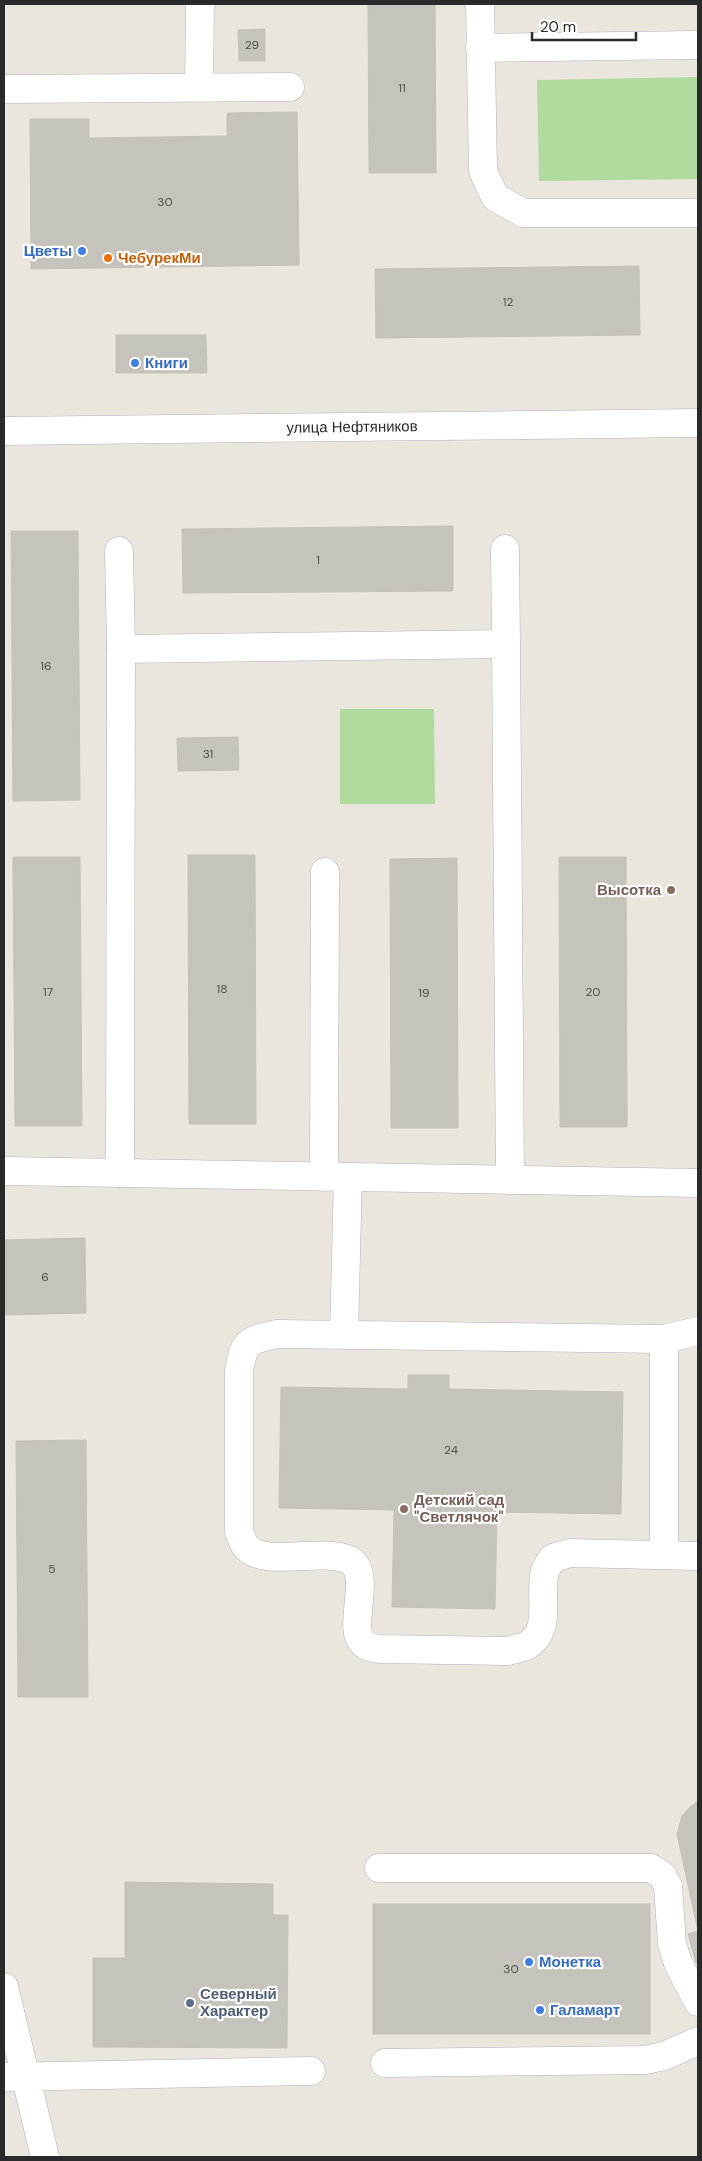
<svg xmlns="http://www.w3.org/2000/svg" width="702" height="2161" font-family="'DM Sans',sans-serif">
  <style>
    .green { fill: #afdc9e }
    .building { fill: #c6c2bc; stroke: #c6c1b7 }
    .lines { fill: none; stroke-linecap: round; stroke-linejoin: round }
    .minor-casing { stroke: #b0b2bc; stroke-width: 29 }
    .minor { stroke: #fff; stroke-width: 28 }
    .shop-dot { fill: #3f7fe0; stroke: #fff; stroke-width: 2 }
    .food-dot { fill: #e8710a; stroke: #fff; stroke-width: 2 }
    .education-dot { fill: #8d6e63; stroke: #fff; stroke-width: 2 }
    .service-dot { fill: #5c6f8a; stroke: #fff; stroke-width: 2 }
    .labels { text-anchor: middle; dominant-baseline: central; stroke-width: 4.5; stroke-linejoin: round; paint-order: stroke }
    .number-label { font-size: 12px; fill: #51504e }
    .shop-label { font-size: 15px; font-weight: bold; fill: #366cbe; stroke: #fff; text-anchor: start }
    .food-label { font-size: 15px; font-weight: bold; fill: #c56008; stroke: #fff; text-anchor: start }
    .street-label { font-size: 15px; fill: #2a2a2a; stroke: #fff }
    .education-label { font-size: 15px; font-weight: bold; fill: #785e54; stroke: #fff; text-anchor: end }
    .service-label { font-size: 15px; font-weight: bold; fill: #4e5e75; stroke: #fff; text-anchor: start }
  </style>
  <rect width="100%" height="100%" fill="#ebe6dd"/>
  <g class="green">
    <polygon points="698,77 698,179 539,181 537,80"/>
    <polygon points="340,709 434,709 435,804 340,804"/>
  </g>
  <g class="building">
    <polygon points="368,4 435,4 436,173 369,173"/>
    <polygon points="265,29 265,61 239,61 238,30"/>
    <polygon points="297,112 299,265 31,269 30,119 89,119 89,138 227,136 227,113"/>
    <polygon points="639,266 640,335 376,338 375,269"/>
    <polygon points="116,335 206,335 207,373 116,373"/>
    <polygon points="453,526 453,591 183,593 182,529"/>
    <polygon points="11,531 78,531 80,800 13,801"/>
    <polygon points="238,737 239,770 178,771 177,738"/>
    <polygon points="188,855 255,855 256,1124 189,1124"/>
    <polygon points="13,857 80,857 82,1126 15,1126"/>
    <polygon points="559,857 626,857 627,1127 560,1127"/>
    <polygon points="457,858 458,1128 391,1128 390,859"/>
    <polygon points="85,1238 86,1313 4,1315 4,1240"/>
    <polygon points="408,1375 449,1375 449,1389 623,1392 621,1514 497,1512 495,1609 392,1607 394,1510 279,1508 281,1387 408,1389"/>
    <polygon points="86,1440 88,1697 18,1697 16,1441"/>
    <polygon points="698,1801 698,1963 696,1963 688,1934 698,1931 677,1834 682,1816 689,1808"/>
    <polygon points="125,1882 273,1884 273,1915 288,1915 287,2048 93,2047 93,1958 125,1958"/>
    <rect x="373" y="1904" width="277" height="130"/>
  </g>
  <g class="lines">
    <g class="minor-casing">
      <g id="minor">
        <polyline points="480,4 483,171 495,197 523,213 698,213"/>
        <polyline points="480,48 698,45"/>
        <polyline points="199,86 200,4"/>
        <polyline points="4,89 290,87"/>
        <path id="s1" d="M4,431L698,423"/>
        <polyline points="505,549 506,644"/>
        <polyline points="119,551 121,649"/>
        <polyline points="4,1171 698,1183"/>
        <polyline points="120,1173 121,649 506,644 510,1180"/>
        <polyline points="324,1177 325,872"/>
        <path d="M698,1331L664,1339L277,1334C248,1340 244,1341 239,1371V1532C242,1539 244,1547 251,1551C273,1565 323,1548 349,1560C374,1573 346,1627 363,1643C368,1648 375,1648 381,1649L508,1651C513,1649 521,1648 526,1646C554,1630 538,1596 545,1571C547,1566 550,1562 553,1558L570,1553L698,1556"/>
        <polyline points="344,1334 348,1177"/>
        <polyline points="664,1339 664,1555"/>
        <polyline points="379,1868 651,1868 662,1875 668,1886 672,1944 678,1963 698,2002"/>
        <polyline points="4,1987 45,2157"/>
        <polyline points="385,2063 645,2060 664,2056 698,2041"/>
        <polyline points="4,2077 311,2071"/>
      </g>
    </g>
    <use href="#minor" class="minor"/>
  </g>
  <g class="shop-dot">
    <circle cx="82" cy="251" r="5"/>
    <circle cx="135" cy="363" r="5"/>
    <circle cx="529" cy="1962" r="5"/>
    <circle cx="540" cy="2010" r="5"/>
  </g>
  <circle class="food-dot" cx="108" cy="258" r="5"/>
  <g class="education-dot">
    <circle cx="671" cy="890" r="5"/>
    <circle cx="404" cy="1509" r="5"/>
  </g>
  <circle class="service-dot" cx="190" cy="2003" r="5"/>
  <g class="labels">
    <g class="number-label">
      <text x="252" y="45">29</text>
      <text x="402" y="88">11</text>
      <text x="165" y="202">30</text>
      <text x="508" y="302">12</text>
      <text x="318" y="560">1</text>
      <text x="46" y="666">16</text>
      <text x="208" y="754">31</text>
      <text x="222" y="989">18</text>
      <text x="48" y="992">17</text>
      <text x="593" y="992">20</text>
      <text x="424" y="993">19</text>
      <text x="45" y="1277">6</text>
      <text x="451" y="1450">24</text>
      <text x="52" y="1569">5</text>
      <text x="511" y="1969">30</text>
    </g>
    <g class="shop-label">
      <text x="72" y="251" text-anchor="end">Цветы</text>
      <text x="145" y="363">Книги</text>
      <text x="539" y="1962">Монетка</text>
      <text x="550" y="2010">Галамарт</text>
    </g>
    <g class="food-label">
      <text x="118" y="258">ЧебурекМи</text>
    </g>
    <g class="street-label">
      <text stroke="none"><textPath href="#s1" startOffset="348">улица Нефтяников</textPath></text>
    </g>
    <g class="education-label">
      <text x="661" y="890">Высотка</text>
      <text x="414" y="1500" text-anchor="start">Детский сад<tspan x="414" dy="17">"Светлячок"</tspan></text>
    </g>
    <g class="service-label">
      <text x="200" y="1994">Северный<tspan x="200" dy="17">Характер</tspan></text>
    </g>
  </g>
  <rect width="702" height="2161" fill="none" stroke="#2a2a2a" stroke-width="10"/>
  <path d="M532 32v8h104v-8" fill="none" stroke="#2a2a2a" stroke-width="2.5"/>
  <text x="540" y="32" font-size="15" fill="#2a2a2a" stroke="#ffffff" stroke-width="4" paint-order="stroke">20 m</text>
</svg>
